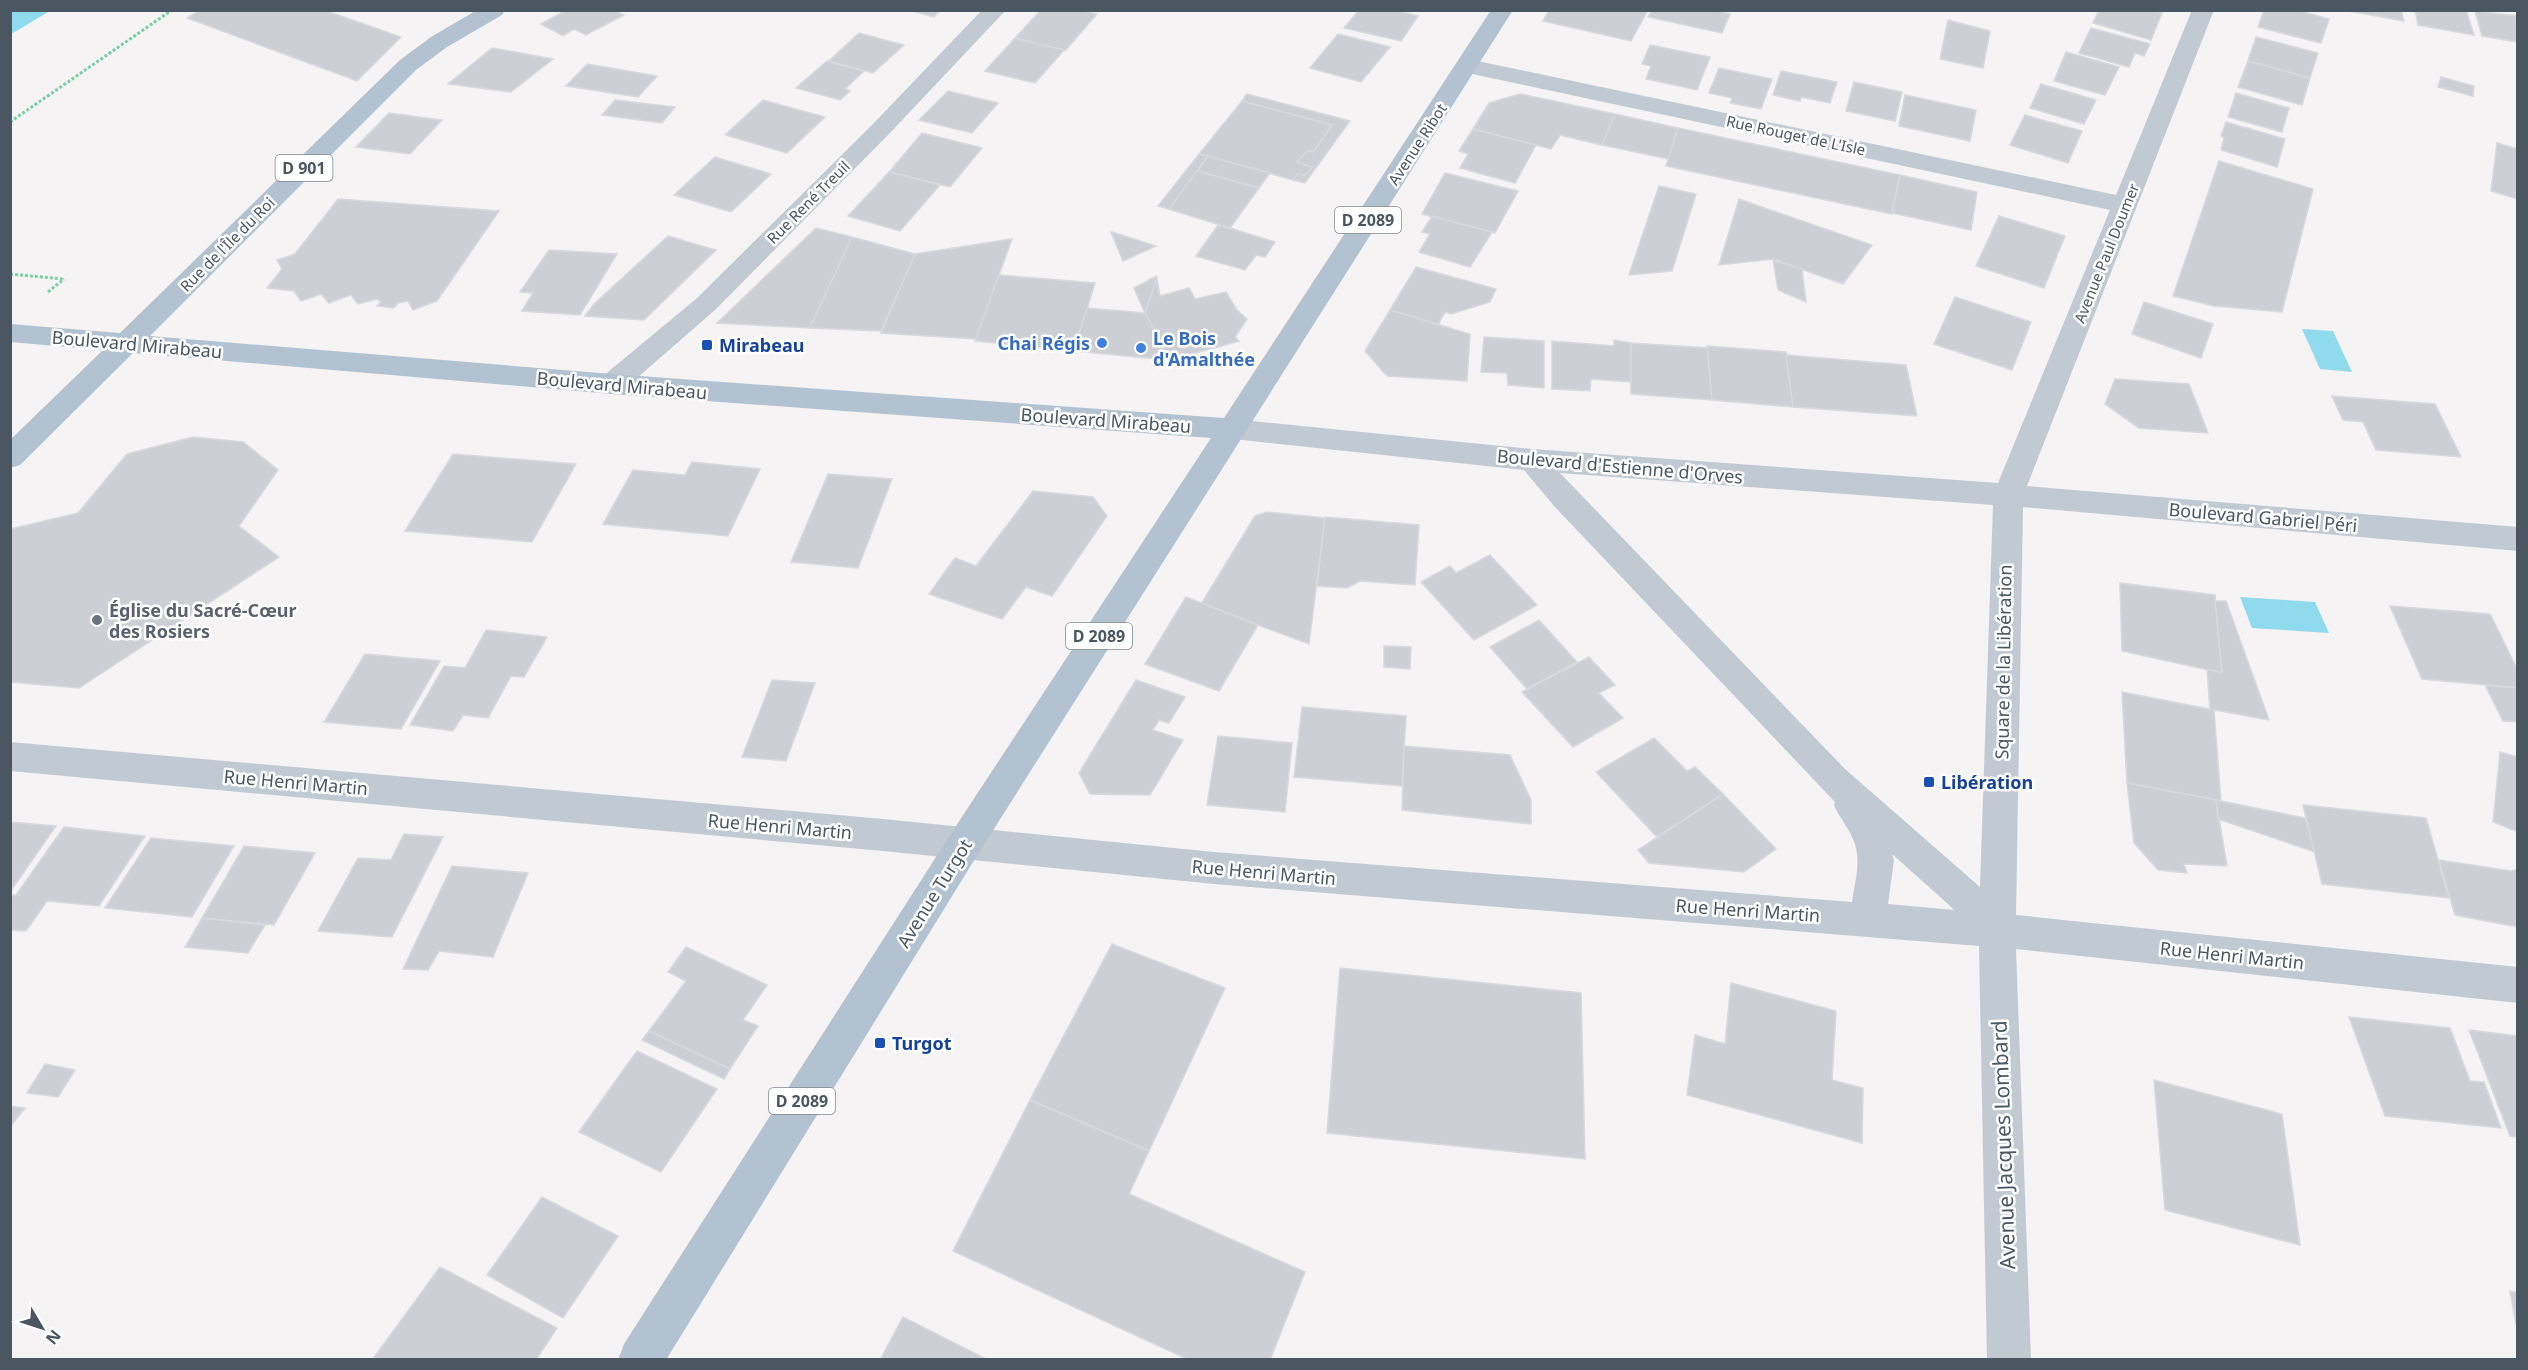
<svg xmlns="http://www.w3.org/2000/svg" width="2528" height="1370" font-family="'Noto Sans',sans-serif">
  <style>
    .water { fill: #90daee }
    .building { fill: #cdcfd5; stroke: #d7d9de; stroke-width: 1.5 }
    .lines { fill: none; stroke-linecap: round; stroke-linejoin: round }
    .path { stroke: #7ad0a6; stroke-width: 3; stroke-dasharray: 3 2; stroke-linecap: butt }
    .minor { fill: #c1cad2; fill-rule: evenodd }
    .major { fill: #b3c2d1; fill-rule: evenodd }
    .shop-dot { fill: #3f7fe0; stroke: #fff; stroke-width: 2 }
    .transit-dot { fill: #1a4fb4; stroke: #fff; stroke-width: 2 }
    .worship-dot { fill: #6b7280; stroke: #fff; stroke-width: 2 }
    .labels { text-anchor: middle; dominant-baseline: central; stroke-width: 5; stroke-linejoin: round; paint-order: stroke }
    .far-street-label { font-size: 15px; fill: #4a5661; stroke: #fff }
    .shield { fill: #fff; stroke: #808990; stroke-width: 1.5 }
    .shield-label { font-size: 16px; font-weight: bold; fill: #4a5661 }
    .shop-label { font-size: 18px; font-weight: bold; fill: #366cbe; stroke: #fff; text-anchor: start }
    .street-label { font-size: 18px; fill: #4a5661; stroke: #fff }
    .transit-label { font-size: 18px; font-weight: bold; fill: #164399; stroke: #fff; text-anchor: start }
    .worship-label { font-size: 18px; font-weight: bold; fill: #5b616d; stroke: #fff; text-anchor: start }
    .near-street-label { font-size: 21px; fill: #4a5661; stroke: #fff }
  </style>
  <rect width="100%" height="100%" fill="#f5f3f3"/>
  <g class="water">
    <polygon points="11,10 50,10 50,11 11,34"/>
    <polygon points="2302,329 2333,331 2352,372 2320,369"/>
    <polygon points="2240,597 2315,602 2329,633 2252,628"/>
  </g>
  <g class="building">
    <polygon points="200,10 324,10 401,37 357,81 187,18"/>
    <polygon points="566,10 614,10 624,15 586,35 574,29 563,36 541,24"/>
    <polygon points="909,10 940,10 934,17"/>
    <polygon points="1041,10 1079,10 1097,14 1065,51 1015,38"/>
    <polygon points="1359,10 1394,10 1418,16 1401,41 1344,28"/>
    <polygon points="1549,10 1648,10 1631,41 1543,21"/>
    <polygon points="1652,10 1712,10 1730,14 1722,33 1648,17"/>
    <polygon points="2099,10 2152,10 2162,13 2151,40 2093,23"/>
    <polygon points="2264,10 2297,10 2329,19 2321,43 2258,27"/>
    <polygon points="2343,10 2401,10 2404,21"/>
    <polygon points="2415,10 2466,10 2474,35 2418,25"/>
    <polygon points="2475,11 2518,16 2518,42 2482,36"/>
    <polygon points="1948,20 1990,31 1983,68 1940,59"/>
    <polygon points="2091,28 2150,44 2144,56 2135,53 2129,67 2079,53"/>
    <polygon points="859,33 904,45 873,73 829,61"/>
    <polygon points="1338,34 1390,47 1361,82 1310,68"/>
    <polygon points="2256,37 2318,53 2310,78 2248,61"/>
    <polygon points="1015,38 1064,50 1035,83 985,71"/>
    <polygon points="1650,45 1710,57 1697,90 1646,79 1651,66 1642,64"/>
    <polygon points="492,48 553,59 511,92 448,84"/>
    <polygon points="2066,52 2119,67 2105,95 2054,81"/>
    <polygon points="827,61 864,71 845,89 850,91 840,100 796,88"/>
    <polygon points="2248,61 2310,78 2302,105 2238,87"/>
    <polygon points="587,64 657,76 638,97 566,86"/>
    <polygon points="1719,68 1772,79 1761,109 1730,103 1732,98 1709,93"/>
    <polygon points="1781,71 1837,82 1830,103 1801,97 1800,101 1773,95"/>
    <polygon points="2441,77 2474,86 2473,96 2438,87"/>
    <polygon points="1854,82 1902,92 1895,121 1846,111"/>
    <polygon points="2041,84 2096,100 2084,124 2030,108"/>
    <polygon points="948,91 998,103 972,133 919,120"/>
    <polygon points="2236,93 2289,108 2282,132 2228,117"/>
    <polygon points="1247,94 1350,121 1305,183 1293,180 1297,174 1305,175 1312,167 1297,162 1307,150 1313,152 1332,125 1242,101"/>
    <polygon points="1520,94 1615,114 1602,145 1560,135 1551,149 1473,129 1489,103"/>
    <polygon points="1905,95 1976,110 1970,141 1899,126"/>
    <polygon points="615,100 675,107 662,123 602,115"/>
    <polygon points="763,100 825,117 787,153 725,135"/>
    <polygon points="1242,101 1332,125 1313,152 1307,150 1297,162 1312,167 1305,175 1297,174 1293,180 1199,154"/>
    <polygon points="389,113 442,120 410,154 356,147"/>
    <polygon points="1615,114 1678,128 1668,159 1602,145"/>
    <polygon points="2025,115 2082,131 2068,163 2010,145"/>
    <polygon points="2226,122 2285,139 2277,167 2221,150 2224,138 2221,136"/>
    <polygon points="1678,128 1900,175 1892,214 1666,166"/>
    <polygon points="1473,129 1536,145 1515,183 1460,168 1468,154 1459,151"/>
    <polygon points="922,133 982,148 950,187 889,172"/>
    <polygon points="2497,143 2518,149 2518,199 2491,191"/>
    <polygon points="1199,154 1208,156 1169,209 1158,206"/>
    <polygon points="1208,156 1240,165 1270,173 1259,188 1197,171"/>
    <polygon points="715,157 771,174 731,212 674,195"/>
    <polygon points="2219,161 2313,189 2282,312 2214,306 2173,296"/>
    <polygon points="1197,171 1259,188 1230,228 1169,209"/>
    <polygon points="889,172 940,185 900,231 848,216"/>
    <polygon points="1445,173 1518,191 1495,233 1422,214"/>
    <polygon points="1900,175 1977,192 1971,230 1892,213"/>
    <polygon points="1659,186 1696,194 1672,271 1629,275"/>
    <polygon points="338,199 499,211 437,301 413,310 408,301 398,303 394,308 377,306 381,302 377,299 358,304 351,295 329,303 321,294 301,301 294,291 267,288 282,269 277,260 295,254"/>
    <polygon points="1739,199 1872,245 1843,284 1773,259 1719,265"/>
    <polygon points="1432,216 1492,232 1470,267 1419,252 1430,234 1422,232"/>
    <polygon points="1999,216 2065,236 2044,288 1976,266"/>
    <polygon points="1218,225 1230,228 1275,242 1265,257 1256,255 1245,270 1196,256"/>
    <polygon points="816,228 852,237 810,328 717,323"/>
    <polygon points="1111,232 1112,232 1156,246 1123,261"/>
    <polygon points="668,236 716,250 644,320 585,316 594,304"/>
    <polygon points="852,237 915,254 881,331 810,328"/>
    <polygon points="1012,239 976,339 881,333 915,254"/>
    <polygon points="549,250 617,254 580,315 522,311 533,293 520,292"/>
    <polygon points="1773,260 1802,269 1806,302 1778,290"/>
    <polygon points="1416,267 1496,289 1490,302 1451,314 1445,312 1438,325 1390,310"/>
    <polygon points="999,275 1095,283 1074,351 975,341"/>
    <polygon points="1156,276 1157,279 1145,313 1134,288"/>
    <polygon points="1157,279 1160,296 1189,288 1195,299 1226,292 1237,310 1247,319 1235,337 1239,341 1170,360 1145,313"/>
    <polygon points="1955,297 2031,322 2012,370 1934,344"/>
    <polygon points="2144,302 2213,324 2201,358 2132,334"/>
    <polygon points="1087,308 1145,313 1170,360 1074,351"/>
    <polygon points="1390,310 1470,334 1467,381 1387,376 1365,351"/>
    <polygon points="1484,337 1544,341 1544,388 1508,385 1507,373 1481,372"/>
    <polygon points="1614,340 1631,343 1632,382 1591,379 1590,391 1552,389 1552,341 1614,346"/>
    <polygon points="1631,343 1708,348 1712,400 1631,394"/>
    <polygon points="1707,346 1786,352 1793,407 1712,400"/>
    <polygon points="1786,355 1906,365 1917,416 1793,407"/>
    <polygon points="2115,379 2189,384 2208,433 2139,428 2105,404"/>
    <polygon points="2332,396 2435,404 2461,457 2376,450 2363,422 2343,420"/>
    <polygon points="193,437 243,442 278,470 239,526 279,557 79,688 10,682 10,529 78,513 127,454"/>
    <polygon points="453,454 576,464 532,542 405,531"/>
    <polygon points="692,462 760,469 728,536 603,524 633,470 685,475"/>
    <polygon points="828,474 892,479 858,568 791,562"/>
    <polygon points="1033,491 1093,497 1107,516 1052,596 1026,587 1002,619 929,594 955,558 976,566"/>
    <polygon points="1267,512 1325,518 1309,644 1201,604 1255,516"/>
    <polygon points="1325,517 1419,525 1415,585 1360,581 1347,588 1317,586"/>
    <polygon points="1490,555 1537,605 1474,640 1421,582 1450,566 1456,573"/>
    <polygon points="2120,583 2215,595 2222,673 2122,651"/>
    <polygon points="1186,597 1258,625 1219,691 1145,664"/>
    <polygon points="2215,601 2226,601 2269,720 2210,709 2207,669 2222,673"/>
    <polygon points="2390,606 2490,614 2518,671 2518,688 2422,679"/>
    <polygon points="1539,620 1577,662 1527,689 1490,647"/>
    <polygon points="486,630 547,637 524,677 511,676 488,718 463,715 453,731 410,725 444,666 465,668"/>
    <polygon points="1384,646 1411,647 1410,669 1384,667"/>
    <polygon points="365,654 440,661 401,729 324,722"/>
    <polygon points="1589,657 1615,685 1599,693 1623,718 1573,747 1522,692"/>
    <polygon points="772,680 815,683 786,761 742,757"/>
    <polygon points="1136,680 1185,697 1169,723 1159,720 1153,730 1183,740 1150,795 1090,794 1079,773"/>
    <polygon points="2485,685 2518,688 2518,722 2503,721"/>
    <polygon points="2122,692 2214,710 2221,801 2127,783"/>
    <polygon points="1302,707 1406,716 1402,786 1294,777"/>
    <polygon points="1218,736 1292,743 1285,812 1207,805"/>
    <polygon points="1654,738 1687,771 1695,767 1723,794 1657,837 1596,772"/>
    <polygon points="1404,746 1510,755 1531,800 1531,824 1402,810"/>
    <polygon points="2500,752 2518,757 2518,832 2493,822"/>
    <polygon points="2127,783 2216,800 2227,866 2184,864 2187,873 2158,870 2134,843"/>
    <polygon points="1723,794 1776,849 1744,872 1649,863 1638,850"/>
    <polygon points="2216,800 2305,818 2315,852 2218,819"/>
    <polygon points="2303,805 2426,818 2449,898 2322,884"/>
    <polygon points="10,822 56,826 10,892"/>
    <polygon points="64,827 145,836 99,906 47,901 26,931 10,930 10,896 16,895"/>
    <polygon points="404,834 443,837 392,937 318,931 358,858 391,860"/>
    <polygon points="151,838 234,846 192,917 105,908"/>
    <polygon points="244,846 315,853 274,925 202,918"/>
    <polygon points="2439,860 2511,871 2518,869 2518,927 2455,915"/>
    <polygon points="452,866 528,873 493,957 439,951 428,970 403,969"/>
    <polygon points="202,918 265,925 248,953 185,947"/>
    <polygon points="1112,944 1225,988 1149,1151 1030,1100"/>
    <polygon points="686,947 767,985 743,1020 758,1026 730,1069 649,1031 686,981 668,972"/>
    <polygon points="1340,968 1581,993 1585,1159 1327,1133"/>
    <polygon points="1731,983 1836,1011 1832,1080 1863,1088 1862,1143 1687,1095 1695,1035 1725,1044"/>
    <polygon points="2349,1017 2450,1028 2470,1081 2484,1082 2501,1128 2385,1116"/>
    <polygon points="2469,1030 2518,1036 2518,1137 2510,1136"/>
    <polygon points="649,1031 730,1069 724,1079 642,1040"/>
    <polygon points="637,1051 717,1089 661,1172 579,1132"/>
    <polygon points="45,1064 75,1070 58,1097 27,1093"/>
    <polygon points="2154,1080 2282,1114 2300,1245 2165,1210"/>
    <polygon points="1030,1100 1149,1151 1129,1194 1305,1272 1270,1360 1189,1360 953,1251"/>
    <polygon points="10,1106 25,1108 10,1127"/>
    <polygon points="542,1197 618,1236 563,1318 487,1275"/>
    <polygon points="440,1267 557,1328 536,1360 372,1360"/>
    <polygon points="2510,1291 2518,1293 2518,1325 2516,1324"/>
    <polygon points="903,1317 988,1360 880,1360"/>
  </g>
  <g class="lines">
    <g class="path">
      <polyline points="10,122 172,10"/>
      <polyline points="10,274 63,279"/>
      <polyline points="48,292 64,279"/>
    </g>
    <g class="minor">
      <polygon points="982,10 1006,10 889,134 715,310 622,391 612,394 602,391 598,384 602,377 697,298 873,124"/>
      <path d="M2192,10H2214L2027,486L2518,527V551L2023,507L2016,915L2518,967V1003L2016,949L2031,1360H1987L1979,946L1214,884L883,851L10,771V742L883,819L1214,852L1852,902C1855,881 1862,859 1853,839C1848,827 1839,817 1834,805L1835,802L1554,506L1524,470L1233,439L1223,436L1219,429L1223,422L1233,419L1532,449L1998,483L2110,210L1468,73L1460,71L1457,66L1460,61L1468,59L2116,195ZM1560,473L1993,505L1980,887L1845,769ZM1892,854L1948,904L1954,910L1888,904L1894,860Z"/>
    </g>
    <polygon class="major" points="477,10 505,10 502,15 447,47 416,70 150,336 612,374 1224,418 1491,10 1513,10 978,854 666,1360 618,1360 624,1344 952,832 1211,438 612,394 133,353 20,465 10,468 10,440 103,350 10,342 10,324 120,333 400,60 431,37"/>
  </g>
  <g class="shop-dot">
    <circle cx="1102" cy="343" r="6"/>
    <circle cx="1141" cy="348" r="6"/>
  </g>
  <g class="transit-dot">
    <rect x="701" y="339" width="12" height="12" rx="3"/>
    <rect x="1923" y="776" width="12" height="12" rx="3"/>
    <rect x="874" y="1037" width="12" height="12" rx="3"/>
  </g>
  <circle class="worship-dot" cx="97" cy="620" r="6"/>
  <g class="labels">
    <g class="far-street-label">
      <text transform="translate(1796 135) rotate(12)">Rue Rouget de L'Isle</text>
      <text transform="translate(1417 144) rotate(-57)">Avenue Ribot</text>
      <text transform="translate(808 202) rotate(-45)">Rue René Treuil</text>
      <text transform="translate(227 244) rotate(-45)">Rue de l'Île du Roi</text>
      <text transform="translate(2106 253) rotate(-68)">Avenue Paul Doumer</text>
    </g>
    <g class="shield">
      <rect x="275.5" y="155" width="57" height="26" rx="4.5"/>
      <rect x="1335" y="207" width="66" height="26" rx="4.5"/>
      <rect x="1066" y="623" width="66" height="26" rx="4.5"/>
      <rect x="769" y="1088" width="66" height="26" rx="4.5"/>
    </g>
    <g class="shield-label">
      <text x="304" y="168">D 901</text>
      <text x="1368" y="220">D 2089</text>
      <text x="1099" y="636">D 2089</text>
      <text x="802" y="1101">D 2089</text>
    </g>
    <g class="shop-label">
      <text x="1153" y="338">Le Bois<tspan x="1153" dy="21">d'Amalthée</tspan></text>
      <text x="1090" y="343" text-anchor="end">Chai Régis</text>
    </g>
    <g class="street-label">
      <text transform="translate(137 344) rotate(5)">Boulevard Mirabeau</text>
      <text transform="translate(622 385) rotate(5)">Boulevard Mirabeau</text>
      <text transform="translate(1106 420) rotate(4)">Boulevard Mirabeau</text>
      <text transform="translate(1620 466) rotate(5)">Boulevard d'Estienne d'Orves</text>
      <text transform="translate(2263 517) rotate(5)">Boulevard Gabriel Péri</text>
      <text transform="translate(2003 662) rotate(-89)">Square de la Libération</text>
      <text transform="translate(296 782) rotate(5)">Rue Henri Martin</text>
      <text transform="translate(780 826) rotate(5)">Rue Henri Martin</text>
      <text transform="translate(1264 872) rotate(5)">Rue Henri Martin</text>
      <text transform="translate(934 893) rotate(-58)">Avenue Turgot</text>
      <text transform="translate(1748 910) rotate(4)">Rue Henri Martin</text>
      <text transform="translate(2232 955) rotate(6)">Rue Henri Martin</text>
    </g>
    <g class="transit-label">
      <text x="719" y="345">Mirabeau</text>
      <text x="1941" y="782">Libération</text>
      <text x="892" y="1043">Turgot</text>
    </g>
    <g class="worship-label">
      <text x="109" y="610">Église du Sacré-Cœur<tspan x="109" dy="21">des Rosiers</tspan></text>
    </g>
    <g class="near-street-label">
      <text transform="translate(2003 1145) rotate(-92)">Avenue Jacques Lombard</text>
    </g>
  </g>
  <rect width="2528" height="1370" fill="none" stroke="#4a5661" stroke-width="24"/>
  <g transform="translate(42 1328) rotate(129)" stroke="#ffffff" stroke-width="4.5" paint-order="stroke">
  <path d="M0-4.5L10 22L0 15L-10 22Z" fill="#4a5661"/>
  <text y="-9" font-size="16" font-weight="bold" text-anchor="middle" fill="#4a5661">N</text>
  </g>
</svg>
